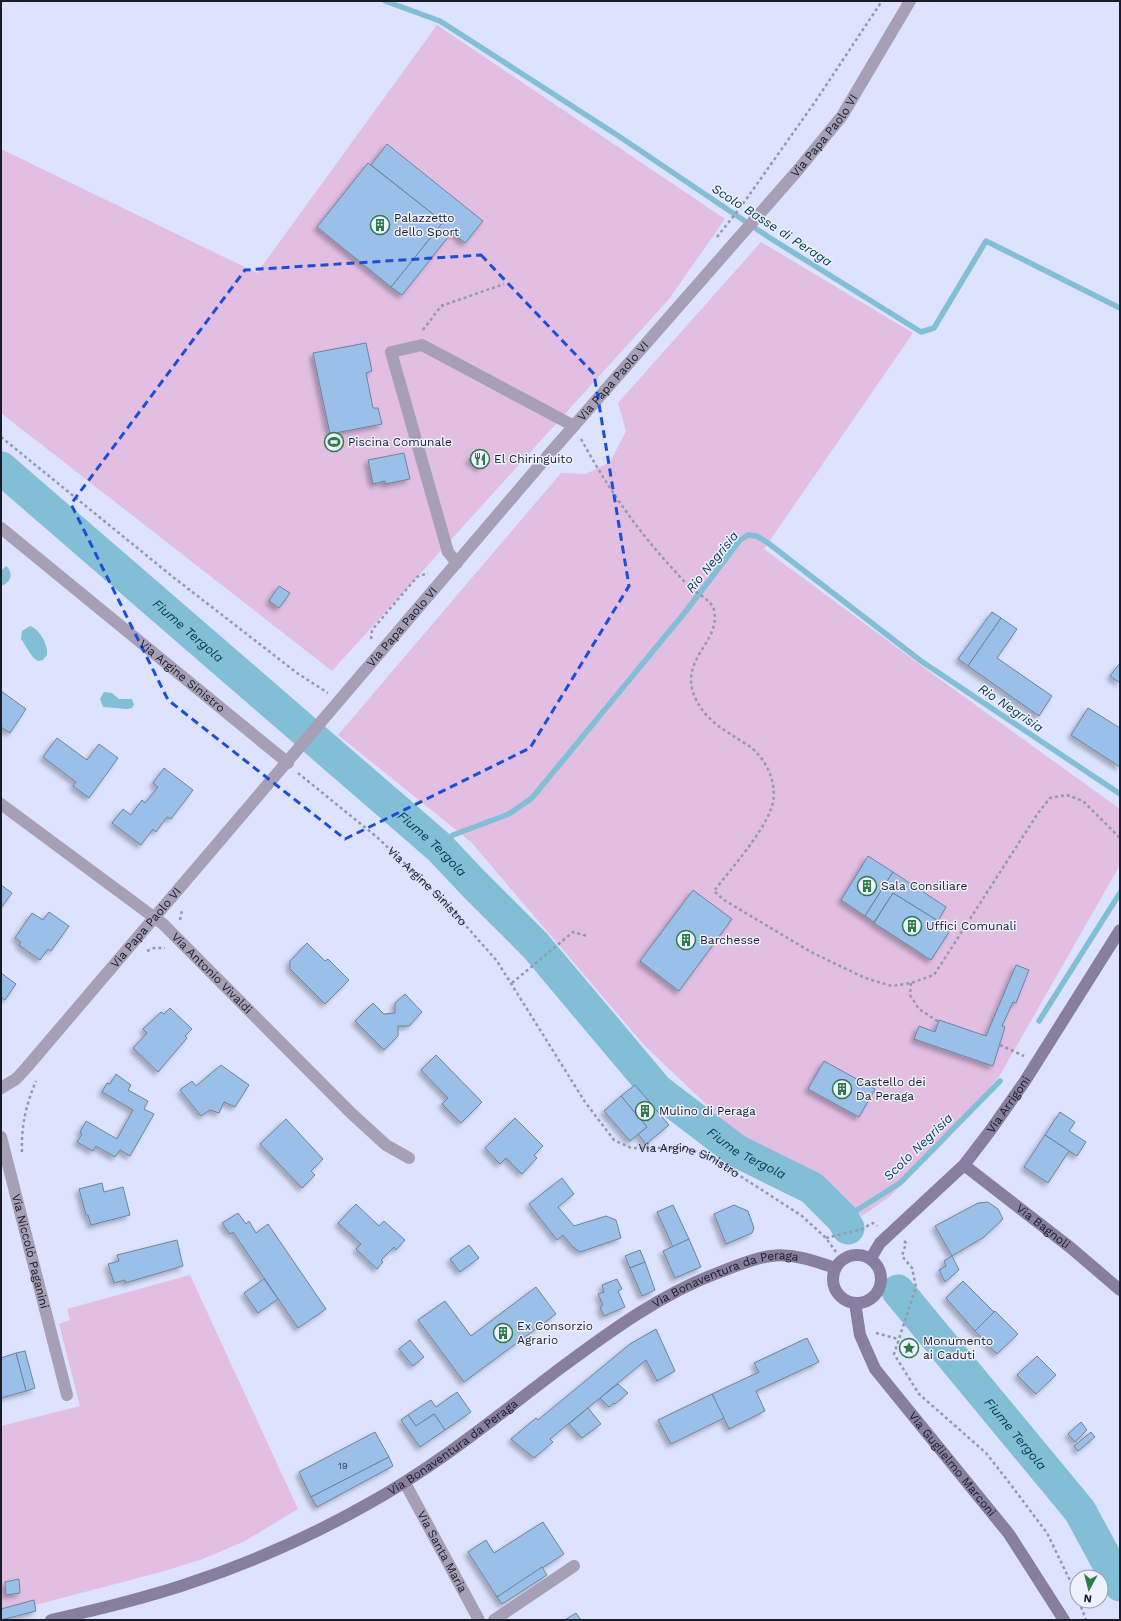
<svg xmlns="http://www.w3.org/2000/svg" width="1121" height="1621" font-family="'Work Sans',sans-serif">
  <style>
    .green { fill: #e1bee2 }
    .water { fill: #83bed7 }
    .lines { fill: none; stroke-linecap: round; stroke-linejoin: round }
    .stream { stroke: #83bed7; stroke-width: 5.5 }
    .river { stroke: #83bed7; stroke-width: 33 }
    .building { fill: #9abfe8; stroke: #6d849c; filter: url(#shadow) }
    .path { stroke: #9499ae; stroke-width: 2.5; stroke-dasharray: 3 3; stroke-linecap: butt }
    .street { stroke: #a69fb5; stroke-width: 12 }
    .secondary { stroke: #887e9d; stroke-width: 12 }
    .marked { fill: none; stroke: #1d4ed8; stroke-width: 3; stroke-dasharray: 8 5; stroke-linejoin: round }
    .labels { text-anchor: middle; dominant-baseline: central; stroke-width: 3; stroke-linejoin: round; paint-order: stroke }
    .number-label { font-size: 10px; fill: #3a4558 }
    .street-label { font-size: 12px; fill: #1a1c28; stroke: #eef1fe }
    .poi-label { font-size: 12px; fill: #1a1c28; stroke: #eef1fe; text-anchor: start }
    .water-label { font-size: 13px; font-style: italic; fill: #053b4d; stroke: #eef1fe }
  </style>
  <defs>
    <filter id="shadow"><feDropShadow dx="-3.5" dy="3.5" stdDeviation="2" flood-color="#0004"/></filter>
  </defs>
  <rect width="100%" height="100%" fill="#dde3fe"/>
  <g class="green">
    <polygon points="437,25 725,219 669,299 332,671 1,413 1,149 257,273"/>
    <polygon points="761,242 913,333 764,549 934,675 1120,809 1120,865 1000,1075 943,1144 889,1197 862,1216 818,1178 746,1142 644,1045 471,842 338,735 561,473 586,474 610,462 626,431 618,403"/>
    <polygon points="190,1275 298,1509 245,1541 203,1559 161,1572 1,1614 1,1426 80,1406 59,1324 70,1320 67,1309"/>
  </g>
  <g class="water">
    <path d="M6,566C14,573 11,583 1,586V571Z"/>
    <path d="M30,626C39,628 49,646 47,655L43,660L38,661C30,657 26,645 21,639L22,631Z"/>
    <polygon points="104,692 112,693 119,699 132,699 134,705 132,708 127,709 103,707 100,699"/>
  </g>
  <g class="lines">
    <g class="stream">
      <polyline points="385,1 440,21 617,135 770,238 921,332 934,328 986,241 1120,308"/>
      <polyline points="439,847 453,835 509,814 532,798 686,611 740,540 748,535 757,536 768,543 921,661 1120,794"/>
      <polyline points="1039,1021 1120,893"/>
      <polyline points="843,1219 900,1183 1000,1081"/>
    </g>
    <g class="river">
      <path id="s1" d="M1,468L439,847L474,884L535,945L657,1090L737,1151L812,1188L843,1219L848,1228"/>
      <path id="s2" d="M898,1291L1080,1511L1120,1585"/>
    </g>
  </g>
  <g class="building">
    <polygon points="387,144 483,221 465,243 452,232 402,295 391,287 443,222 371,165"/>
    <polygon points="368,163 443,222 391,287 317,227"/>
    <polygon points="366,343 372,371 366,373 373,408 378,408 382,424 330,434 313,353"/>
    <polygon points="478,449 489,458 480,468 469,460"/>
    <polygon points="404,453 410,479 385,484 385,481 373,484 368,460"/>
    <polygon points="279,586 290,593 279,608 269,601"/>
    <polygon points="992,612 1001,618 968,666 958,659"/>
    <polygon points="1001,618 1017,629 997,658 1052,696 1039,716 968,666"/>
    <polygon points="1120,663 1120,683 1110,676"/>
    <polygon points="1,691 26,709 10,733 1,727"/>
    <polygon points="1088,708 1120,728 1120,767 1071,735"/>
    <polygon points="57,738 87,760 99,744 118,758 89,798 73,786 76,782 43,757"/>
    <polygon points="164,768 193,790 171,819 167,817 156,832 153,829 141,845 112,823 123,809 131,815 142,800 145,803 158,787 153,783"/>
    <polygon points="868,856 893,872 865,916 841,900"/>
    <polygon points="893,872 946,907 938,921 893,893 874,922 865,916"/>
    <polygon points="1,885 12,893 1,908"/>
    <polygon points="693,890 732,919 679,991 640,961"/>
    <polygon points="893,893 951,929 931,960 874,923"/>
    <polygon points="49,912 69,926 51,951 48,949 40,960 19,945 21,942 15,938 32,913 43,920"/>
    <polygon points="307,943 325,961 328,959 349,980 325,1004 290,969 290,961"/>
    <polygon points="1016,965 1029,970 1016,1003 1013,1002 1002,1026 1005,1027 993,1066 914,1039 919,1026 935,1032 939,1020 986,1036"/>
    <polygon points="1,973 16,984 5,1000 1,997"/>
    <polygon points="405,994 422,1012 409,1026 398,1026 398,1036 384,1050 355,1021 373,1003 384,1014 395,1013 395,1003"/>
    <polygon points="170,1008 192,1029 185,1036 187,1038 158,1072 133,1048 147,1033 143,1029 161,1012 164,1014"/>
    <polygon points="436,1055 482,1102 461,1123 442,1104 448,1098 421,1070"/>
    <polygon points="824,1061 875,1089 859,1117 808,1089"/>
    <polygon points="221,1065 249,1085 235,1107 224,1102 219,1113 210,1110 201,1116 180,1090 192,1081 196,1086"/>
    <polygon points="116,1074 131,1085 128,1090 148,1101 144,1109 154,1114 130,1156 120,1150 115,1157 96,1146 93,1151 77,1142 82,1134 80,1132 86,1121 117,1139 133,1110 102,1092 107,1083 110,1084"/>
    <polygon points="635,1085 669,1125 646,1144 638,1134 647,1127 621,1096"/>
    <polygon points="621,1096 647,1127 630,1141 604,1111"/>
    <polygon points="1060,1112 1075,1122 1069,1131 1086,1142 1077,1156 1045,1135"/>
    <polygon points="515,1118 543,1146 534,1155 537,1158 522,1174 506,1158 500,1164 485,1148"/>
    <polygon points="286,1119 323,1159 311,1171 315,1175 302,1188 260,1144"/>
    <polygon points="1045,1135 1069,1151 1048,1183 1024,1167"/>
    <polygon points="562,1178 574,1194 558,1207 574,1226 606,1216 616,1220 621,1238 580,1252 573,1247 563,1235 557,1240 529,1204"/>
    <polygon points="102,1183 104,1192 123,1187 130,1215 91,1225 88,1215 86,1215 79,1189"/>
    <polygon points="988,1202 998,1209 1003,1219 984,1237 952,1256 935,1226 978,1203"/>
    <polygon points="356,1204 379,1226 384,1221 405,1240 396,1250 394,1247 381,1260 383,1262 377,1269 356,1249 361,1244 338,1223"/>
    <polygon points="673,1205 689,1239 673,1247 657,1212"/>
    <polygon points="734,1205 748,1211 754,1228 752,1233 726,1244 714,1214"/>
    <polygon points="238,1213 246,1224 249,1221 256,1233 268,1224 326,1309 298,1328 233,1232 230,1234 222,1223"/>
    <polygon points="689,1239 701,1267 675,1278 663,1251"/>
    <polygon points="177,1240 183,1266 125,1283 125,1280 114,1283 108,1264 119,1261 117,1255"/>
    <polygon points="469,1245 479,1258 460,1272 450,1259"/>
    <polygon points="640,1250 645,1262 630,1268 625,1256"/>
    <polygon points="952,1256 959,1270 945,1282 939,1270 946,1266 944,1261"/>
    <polygon points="645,1262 655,1290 642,1296 630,1268"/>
    <polygon points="264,1279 278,1299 258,1313 244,1293"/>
    <polygon points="617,1279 622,1289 618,1291 625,1307 604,1316 600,1307 603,1305 598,1294 604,1292 602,1285"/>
    <polygon points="963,1281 994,1312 975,1331 946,1298"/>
    <polygon points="536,1287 556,1314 464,1382 418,1320 445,1301 471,1336"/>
    <polygon points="995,1311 1018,1334 997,1354 975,1331"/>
    <polygon points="656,1329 675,1371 657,1381 646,1360 550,1439 553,1442 534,1458 511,1439 536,1418 538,1420 630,1344"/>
    <polygon points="807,1338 819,1362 756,1391 765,1411 729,1429 712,1394 759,1372 754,1363"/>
    <polygon points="410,1340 424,1357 413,1366 399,1349"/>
    <polygon points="25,1351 35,1388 26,1391 16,1353"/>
    <polygon points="16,1353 26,1391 1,1398 1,1358"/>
    <polygon points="1037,1356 1056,1375 1036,1394 1017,1375"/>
    <polygon points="618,1384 628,1393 615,1404 614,1403 609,1407 600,1398"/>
    <polygon points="457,1392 471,1412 445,1430 434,1414 416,1426 408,1415 431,1400 436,1407"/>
    <polygon points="712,1394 724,1418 671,1444 658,1420"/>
    <polygon points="588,1408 601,1424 582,1438 569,1424"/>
    <polygon points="434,1414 445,1430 420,1447 401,1420 408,1415 416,1426"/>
    <polygon points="1081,1422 1087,1430 1075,1442 1068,1434"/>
    <polygon points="375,1432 389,1457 311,1497 299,1472"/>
    <polygon points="1091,1432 1095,1437 1078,1451 1074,1446"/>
    <polygon points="389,1457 393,1466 317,1507 311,1497"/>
    <polygon points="543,1522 564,1554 497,1597 468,1552 486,1540 494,1553"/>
    <polygon points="542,1567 547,1575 502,1604 497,1597"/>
    <polygon points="19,1579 20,1593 6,1595 5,1582"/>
    <polygon points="34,1600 36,1611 1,1620 1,1609"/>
    <polygon points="576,1613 581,1620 565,1620"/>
  </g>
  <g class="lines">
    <g class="path">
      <polyline points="717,237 740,208 815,102 882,1"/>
      <polyline points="423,330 441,306 504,284"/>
      <polyline points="1,437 173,577 297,673 328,693"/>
      <path d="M581,439C606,485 636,529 672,568C677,573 682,580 688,585C695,593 711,599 714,610C721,642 680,658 694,695C704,720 724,730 746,744C766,756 780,786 771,809C762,834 731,869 714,891L724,900L811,952L865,978L892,986L911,983L934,975L1038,813L1050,798L1067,795L1083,801L1120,838"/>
      <polyline points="371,639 372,630 417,577 428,573"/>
      <path id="s3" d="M298,773L378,838L445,902L497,961L585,1102L614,1140L631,1148H685L711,1157L802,1216L826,1238L836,1252"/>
      <polyline points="180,920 182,910"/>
      <polyline points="147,951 154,948 165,948"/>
      <polyline points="512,983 573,932 587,936"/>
      <polyline points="911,983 910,995 919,1009 939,1022"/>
      <polyline points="1000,1045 1024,1056"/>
      <path d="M22,1152C21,1127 26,1104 36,1081"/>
      <polyline points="826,1238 862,1229 873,1223 877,1226"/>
      <polyline points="904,1241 906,1243 902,1256 912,1268 916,1287 894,1354 919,1394 986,1453 1008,1481 1047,1533 1077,1595"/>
      <polyline points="876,1333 898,1339"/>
      <polyline points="1079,1601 1086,1620"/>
    </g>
    <g class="street">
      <path id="s4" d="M1,528L288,763"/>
      <polyline points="457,563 448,552 391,352 422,345 574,426"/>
      <path id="s5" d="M1,804L163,924L351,1113L386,1145L409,1158"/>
      <path id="s6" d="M1,1088L16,1079L27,1067L551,452L798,170L842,116L910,1"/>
      <path id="s7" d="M1,1137L67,1395"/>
      <path id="s8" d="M405,1483L479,1620"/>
      <polyline points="494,1620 574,1566"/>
    </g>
    <g class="secondary">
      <path id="s9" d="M964,1165L1071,1248L1120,1290"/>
      <circle cx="857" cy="1279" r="24"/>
      <path id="s10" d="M871,1258L880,1243L964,1165L990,1131L1025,1081L1120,930"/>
      <path id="s11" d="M855,1303L860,1335L875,1369L1009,1534L1064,1620"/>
      <path id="s12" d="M51,1620C96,1610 141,1599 184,1585C245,1565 311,1536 366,1505C436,1467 498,1415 562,1367C612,1330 661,1294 720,1272C736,1266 754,1258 771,1256C793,1253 815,1261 835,1268"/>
    </g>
  </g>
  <path class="marked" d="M481,255L594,374L629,586L530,748L345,839L168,700L71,504L245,270Z"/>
  <defs>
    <g id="building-ring" transform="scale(1)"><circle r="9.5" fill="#eef1fe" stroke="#2f7b49" stroke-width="1.5"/><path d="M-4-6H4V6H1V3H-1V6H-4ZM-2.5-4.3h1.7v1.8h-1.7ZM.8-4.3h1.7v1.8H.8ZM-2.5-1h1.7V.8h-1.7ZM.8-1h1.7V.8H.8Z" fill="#2f7b49"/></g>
    <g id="stadium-ring" transform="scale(1)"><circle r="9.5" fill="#eef1fe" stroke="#2f7b49" stroke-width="1.5"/><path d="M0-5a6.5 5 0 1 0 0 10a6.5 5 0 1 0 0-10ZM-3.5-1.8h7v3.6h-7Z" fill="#2f7b49"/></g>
    <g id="restaurant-ring" transform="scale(1)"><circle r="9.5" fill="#eef1fe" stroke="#2f7b49" stroke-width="1.5"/><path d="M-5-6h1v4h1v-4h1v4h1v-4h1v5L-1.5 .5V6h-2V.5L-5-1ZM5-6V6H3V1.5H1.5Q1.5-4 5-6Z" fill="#2f7b49"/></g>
    <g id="sight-ring" transform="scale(1)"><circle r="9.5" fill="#eef1fe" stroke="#2f7b49" stroke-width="1.5"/><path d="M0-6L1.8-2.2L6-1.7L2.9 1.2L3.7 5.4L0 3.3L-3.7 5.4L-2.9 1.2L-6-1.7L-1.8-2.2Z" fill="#2f7b49"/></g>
  </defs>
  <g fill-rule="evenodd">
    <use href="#building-ring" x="380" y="225"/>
    <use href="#stadium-ring" x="334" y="442"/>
    <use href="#restaurant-ring" x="480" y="459"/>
    <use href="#building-ring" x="867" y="886"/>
    <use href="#building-ring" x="912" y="926"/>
    <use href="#building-ring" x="686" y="940"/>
    <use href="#building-ring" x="842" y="1089"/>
    <use href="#building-ring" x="645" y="1111"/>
    <use href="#building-ring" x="503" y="1333"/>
    <use href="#sight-ring" x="909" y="1348"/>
  </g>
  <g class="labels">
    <g class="number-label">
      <text x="343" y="1465">19</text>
    </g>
    <g class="street-label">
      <text stroke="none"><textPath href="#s6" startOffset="1260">Via Papa Paolo VI</textPath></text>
      <text stroke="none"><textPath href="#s6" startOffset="936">Via Papa Paolo VI</textPath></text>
      <text stroke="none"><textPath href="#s6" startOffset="612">Via Papa Paolo VI</textPath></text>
      <text stroke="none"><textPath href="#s4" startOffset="234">Via Argine Sinistro</textPath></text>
      <text stroke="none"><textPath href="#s3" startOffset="172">Via Argine Sinistro</textPath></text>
      <text stroke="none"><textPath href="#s6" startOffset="217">Via Papa Paolo VI</textPath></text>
      <text stroke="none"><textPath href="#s5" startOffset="271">Via Antonio Vivaldi</textPath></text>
      <text stroke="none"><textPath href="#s10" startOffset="207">Via Arrigoni</textPath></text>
      <text stroke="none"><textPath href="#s3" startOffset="568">Via Argine Sinistro</textPath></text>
      <text stroke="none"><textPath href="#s9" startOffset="100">Via Bagnoli</textPath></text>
      <text stroke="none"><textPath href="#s7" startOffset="118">Via Niccolò Paganini</textPath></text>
      <text stroke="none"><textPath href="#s12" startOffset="765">Via Bonaventura da Peraga</textPath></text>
      <text stroke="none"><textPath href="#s12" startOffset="441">Via Bonaventura da Peraga</textPath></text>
      <text stroke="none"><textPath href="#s11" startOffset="192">Via Guglielmo Marconi</textPath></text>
      <text stroke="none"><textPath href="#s8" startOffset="78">Via Santa Maria</textPath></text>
    </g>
    <g class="poi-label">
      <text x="394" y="218">Palazzetto<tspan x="394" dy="14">dello Sport</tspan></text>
      <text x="348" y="442">Piscina Comunale</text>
      <text x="494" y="459">El Chiringuito</text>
      <text x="881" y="886">Sala Consiliare</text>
      <text x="926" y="926">Uffici Comunali</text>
      <text x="700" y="940">Barchesse</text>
      <text x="856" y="1082">Castello dei<tspan x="856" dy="14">Da Peraga</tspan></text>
      <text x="659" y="1111">Mulino di Peraga</text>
      <text x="517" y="1326">Ex Consorzio<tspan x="517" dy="14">Agrario</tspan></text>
      <text x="923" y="1341">Monumento<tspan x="923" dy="14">ai Caduti</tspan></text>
    </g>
    <g class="water-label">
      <text transform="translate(772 225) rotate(33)">Scolo Basse di Peraga</text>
      <text transform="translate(712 562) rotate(-51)">Rio Negrisia</text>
      <text stroke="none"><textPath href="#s1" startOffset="248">Fiume Tergola</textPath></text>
      <text transform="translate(1011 708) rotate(34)">Rio Negrisia</text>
      <text stroke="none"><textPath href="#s1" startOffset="572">Fiume Tergola</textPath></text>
      <text transform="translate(918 1147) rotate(-44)">Scolo Negrisia</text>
      <text stroke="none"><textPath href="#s1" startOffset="1016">Fiume Tergola</textPath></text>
      <text stroke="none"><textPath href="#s2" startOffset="185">Fiume Tergola</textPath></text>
    </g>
  </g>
  <rect width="1121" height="1621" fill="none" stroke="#1a1c28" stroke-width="4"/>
  <g transform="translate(1089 1589) rotate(187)"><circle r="19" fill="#eef1fe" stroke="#999ca8"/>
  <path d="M0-3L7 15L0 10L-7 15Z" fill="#2f7b49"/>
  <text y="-6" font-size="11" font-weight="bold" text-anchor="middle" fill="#1a1c28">N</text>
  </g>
</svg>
